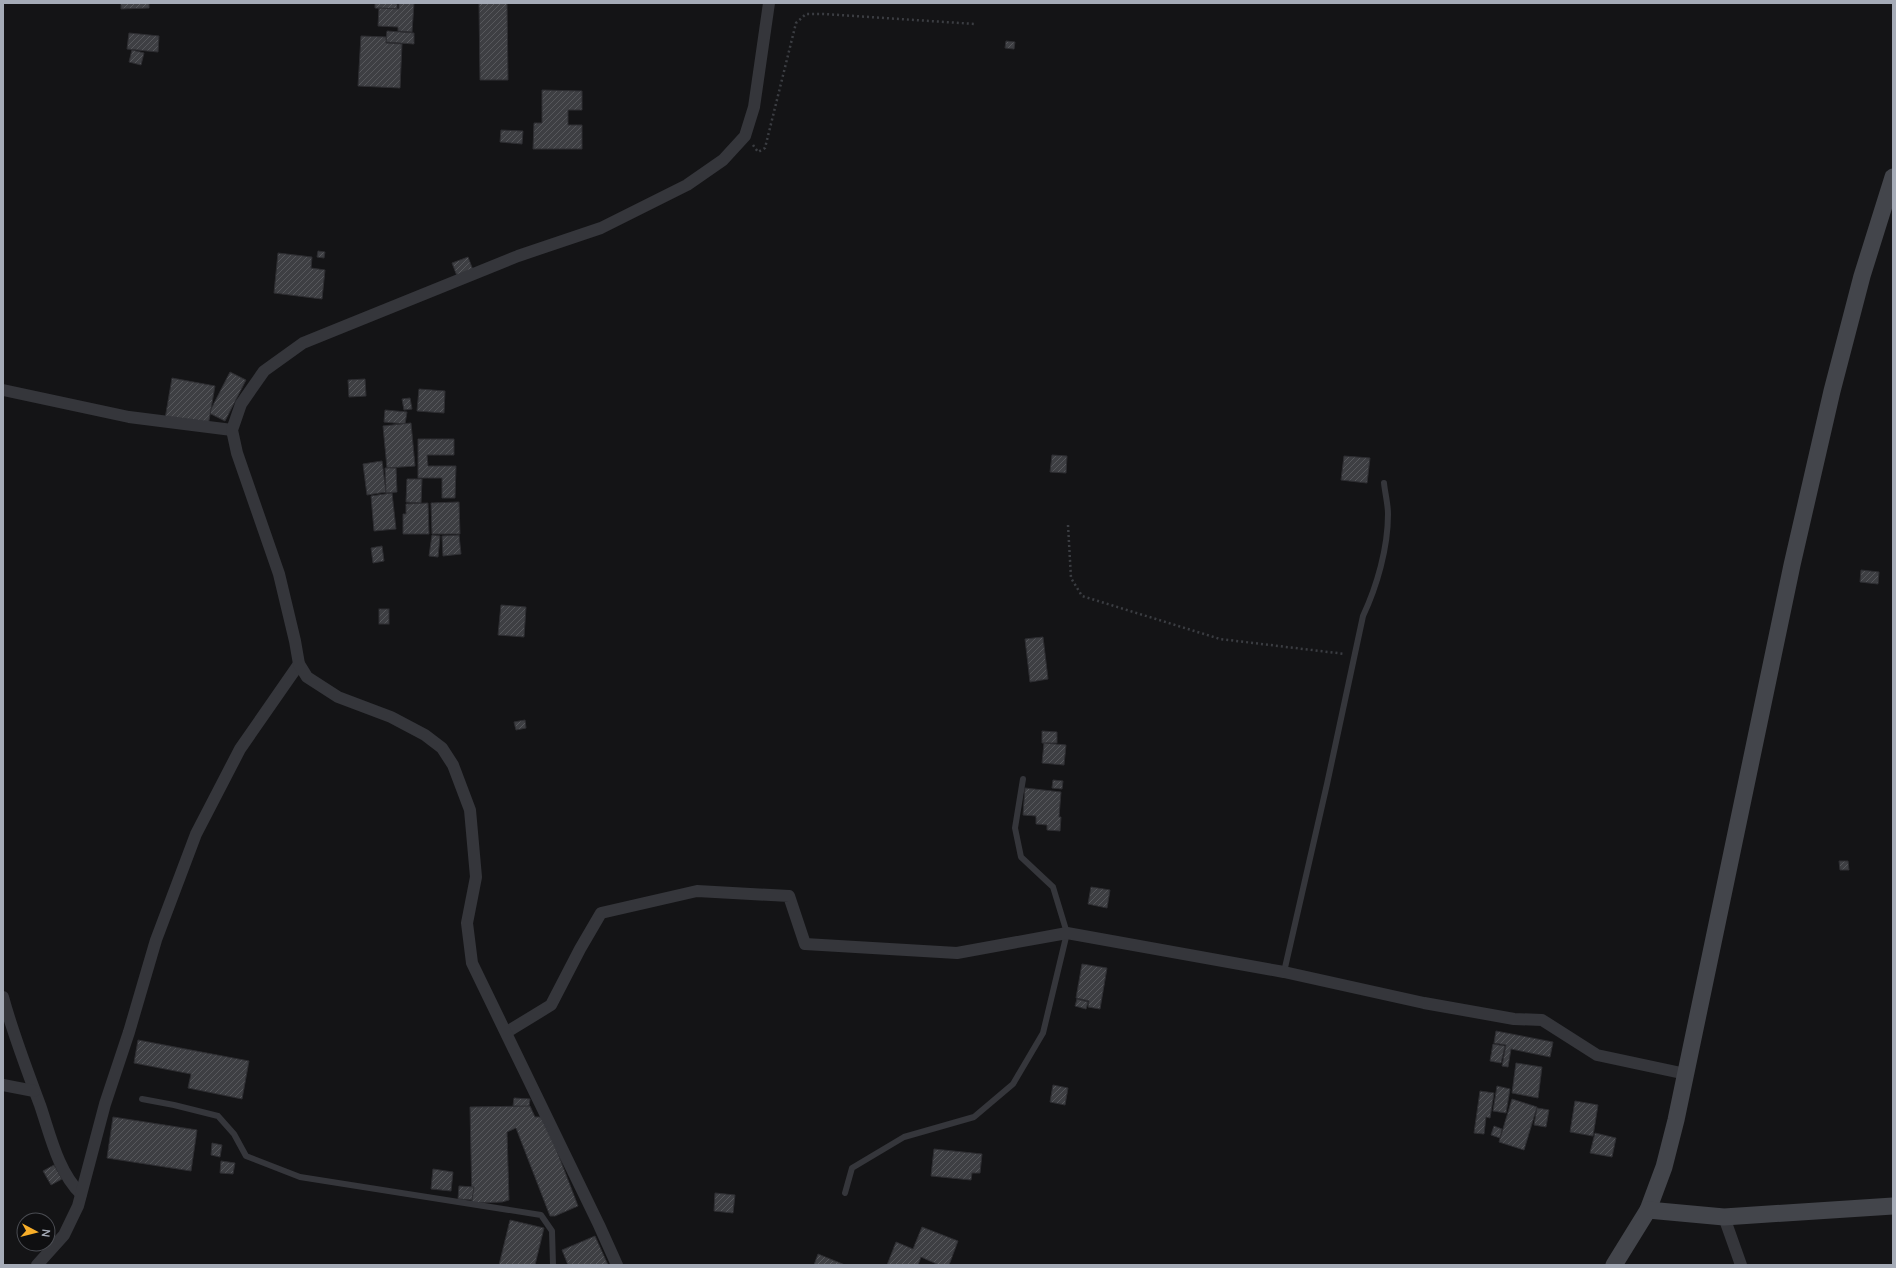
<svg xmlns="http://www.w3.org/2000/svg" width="1896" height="1268" font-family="Manrope,sans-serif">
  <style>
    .building { fill: url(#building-hatch); stroke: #2e2e32 }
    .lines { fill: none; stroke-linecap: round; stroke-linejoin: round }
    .path { stroke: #3b3d42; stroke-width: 2.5; stroke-dasharray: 2 3; stroke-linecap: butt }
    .lane { stroke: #35363b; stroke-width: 6 }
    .street { stroke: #35363b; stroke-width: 12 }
    .secondary { stroke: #43454b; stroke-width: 17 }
  </style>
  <defs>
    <pattern id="building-hatch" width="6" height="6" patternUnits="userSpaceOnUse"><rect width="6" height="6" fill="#3e3f43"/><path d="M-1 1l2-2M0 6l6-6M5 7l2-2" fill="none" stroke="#57585c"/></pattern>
  </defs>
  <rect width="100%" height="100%" fill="#141416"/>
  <g class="building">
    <polygon points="121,3 149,3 149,8 121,9"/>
    <polygon points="375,3 397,3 397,9 375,8"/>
    <polygon points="399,3 414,3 412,32 398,31 398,27 378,26 379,8 399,9"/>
    <polygon points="479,3 507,3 508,80 480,80"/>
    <polygon points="387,31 414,33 414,44 386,42"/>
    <polygon points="129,33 159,36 158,52 127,49"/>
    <polygon points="361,36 386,37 386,43 402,44 400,88 358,86"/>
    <polygon points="1006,41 1015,42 1014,49 1005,48"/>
    <polygon points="132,50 144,53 141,65 129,62"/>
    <polygon points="542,90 582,91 582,110 568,110 568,125 582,125 582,149 533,149 534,123 542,123"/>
    <polygon points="501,130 523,131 522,144 500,142"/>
    <polygon points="318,251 325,252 324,258 317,257"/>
    <polygon points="278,253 312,257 311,268 325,270 322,299 274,293"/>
    <polygon points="468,257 473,270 457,276 452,263"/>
    <polygon points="230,372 246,380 225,421 209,413"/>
    <polygon points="172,378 215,386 208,426 165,419"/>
    <polygon points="365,379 366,396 349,397 348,380"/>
    <polygon points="419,389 445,391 444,413 417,411"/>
    <polygon points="410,398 412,409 404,410 402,399"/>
    <polygon points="385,410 407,412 405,424 384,422"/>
    <polygon points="411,423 415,466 387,468 383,426"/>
    <polygon points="418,439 454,439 454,455 427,455 428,466 456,466 455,498 442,498 442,478 418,478"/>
    <polygon points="1052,455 1067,456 1066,473 1050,472"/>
    <polygon points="1344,456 1370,458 1367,483 1341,480"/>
    <polygon points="382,461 386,492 367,495 363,464"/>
    <polygon points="385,468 396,468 397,492 386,493"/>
    <polygon points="407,479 422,479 421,503 406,502"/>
    <polygon points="392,493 396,529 374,531 371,496"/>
    <polygon points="459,502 460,534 432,534 431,503"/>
    <polygon points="428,503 429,534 403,534 403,514 406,514 406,504"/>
    <polygon points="432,535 440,536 438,557 429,556"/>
    <polygon points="459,535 461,554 443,556 442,536"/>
    <polygon points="382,546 384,561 373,563 371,548"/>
    <polygon points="1861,570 1879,572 1878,584 1860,582"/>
    <polygon points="501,605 526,607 524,637 498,635"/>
    <rect x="379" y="609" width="10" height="15"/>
    <polygon points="1043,637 1048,679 1030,682 1025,639"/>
    <polygon points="525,720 526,728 516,730 514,722"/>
    <polygon points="1042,731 1057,732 1057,743 1042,743"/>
    <polygon points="1044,743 1066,745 1064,765 1042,763"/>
    <polygon points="1053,780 1063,781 1062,789 1052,788"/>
    <polygon points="1025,788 1061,792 1059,817 1061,817 1060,831 1047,830 1047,825 1036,824 1036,816 1023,815"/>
    <polygon points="1839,861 1848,861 1849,870 1840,870"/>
    <polygon points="1091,887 1110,890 1107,908 1088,904"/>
    <polygon points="1082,964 1107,968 1100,1009 1088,1007 1089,1001 1076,998"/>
    <polygon points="1077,999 1088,1002 1086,1009 1075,1006"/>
    <polygon points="1496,1031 1553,1042 1550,1057 1511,1049 1508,1067 1502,1066 1506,1045 1494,1043"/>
    <polygon points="138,1040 249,1061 242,1099 188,1088 191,1074 134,1063"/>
    <polygon points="1493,1044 1505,1046 1501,1063 1490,1061"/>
    <polygon points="1516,1063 1542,1067 1538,1098 1512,1093"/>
    <polygon points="1053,1085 1068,1088 1065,1105 1050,1102"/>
    <polygon points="1497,1086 1510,1089 1506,1113 1493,1111"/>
    <polygon points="1480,1091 1494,1093 1490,1118 1486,1117 1484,1134 1474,1133"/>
    <polygon points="514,1098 530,1099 529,1107 513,1106"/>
    <polygon points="1512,1099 1537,1107 1524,1150 1499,1142"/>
    <polygon points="1575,1101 1598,1105 1593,1136 1570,1132"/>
    <polygon points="530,1106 535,1117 544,1117 578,1206 555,1216 550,1216 516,1128 507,1132 509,1200 502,1202 472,1203 470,1107"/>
    <polygon points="1537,1108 1549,1110 1546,1127 1534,1125"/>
    <polygon points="113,1117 197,1130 191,1171 107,1158"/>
    <polygon points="1494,1126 1502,1129 1500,1138 1491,1135"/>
    <polygon points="1595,1133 1616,1138 1612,1157 1590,1153"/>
    <polygon points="212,1143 222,1145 220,1157 211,1155"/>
    <polygon points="934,1149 982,1154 980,1173 972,1173 971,1180 931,1176"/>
    <polygon points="221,1161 235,1163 233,1174 220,1173"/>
    <polygon points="54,1165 62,1179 51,1185 43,1171"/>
    <polygon points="433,1169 453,1172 451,1191 431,1189"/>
    <polygon points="459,1186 474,1187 472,1200 458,1199"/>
    <polygon points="715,1193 735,1195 733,1213 714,1211"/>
    <polygon points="510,1220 544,1228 535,1265 499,1265"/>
    <polygon points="922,1227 958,1241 949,1265 939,1265 921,1257 918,1265 887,1265 896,1242 913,1249"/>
    <polygon points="595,1236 608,1265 568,1265 562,1250"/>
    <polygon points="818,1254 845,1265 814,1265"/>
  </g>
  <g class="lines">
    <g class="path">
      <polyline points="753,145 758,152 765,148 796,23 806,14 824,14 975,24"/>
      <polyline points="1068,525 1071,578 1082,596 1220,639 1345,654"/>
    </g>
    <g class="lane">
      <path d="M1284,972L1327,784L1363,616C1377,586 1388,548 1388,514C1388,504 1385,493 1384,483"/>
      <polyline points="142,1099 174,1105 218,1116 234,1134 246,1156 300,1177 541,1215 552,1231 553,1265"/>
      <polyline points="845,1193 852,1168 904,1137 974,1117 1013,1084 1043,1033 1067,933 1053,887 1021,857 1015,828 1023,779"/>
    </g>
    <g class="street">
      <polyline points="3,390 129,417 232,430"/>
      <path d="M3,997C13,1034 27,1070 40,1105C50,1134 58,1172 81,1194"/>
      <polyline points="507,1032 551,1005 580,949 601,913 697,891 789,896 805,944 957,953 1067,933 1284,972 1424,1003 1514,1019 1542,1020 1597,1055 1686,1074"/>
      <polyline points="3,1085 34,1091"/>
      <polyline points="1724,1217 1741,1265"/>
      <polyline points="37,1265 64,1235 78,1206 105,1104 129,1032 156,940 196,834 240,749 299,664"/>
      <polyline points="617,1265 599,1225 472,963 467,923 476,877 470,810 453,765 442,748 425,735 391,717 338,697 307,677 299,664 295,641 279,574 237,453 232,430 241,404 264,371 303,343 518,256 601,228 687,185 723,160 745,136 754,107 769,3"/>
    </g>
    <g class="secondary">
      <polyline points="1648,1210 1664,1167 1676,1120 1792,565 1832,391 1862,276 1893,177"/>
      <polyline points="1614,1265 1648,1210 1724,1217 1893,1206"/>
    </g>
  </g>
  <rect width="1896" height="1268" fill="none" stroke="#a5abb7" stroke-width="8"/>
  <g transform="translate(36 1232) rotate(97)"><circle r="19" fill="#0f0f11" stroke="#4b4d53"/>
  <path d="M0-3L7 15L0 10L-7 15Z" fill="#f8ae29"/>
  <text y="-6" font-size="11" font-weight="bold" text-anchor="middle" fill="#a5abb7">N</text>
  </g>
</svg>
